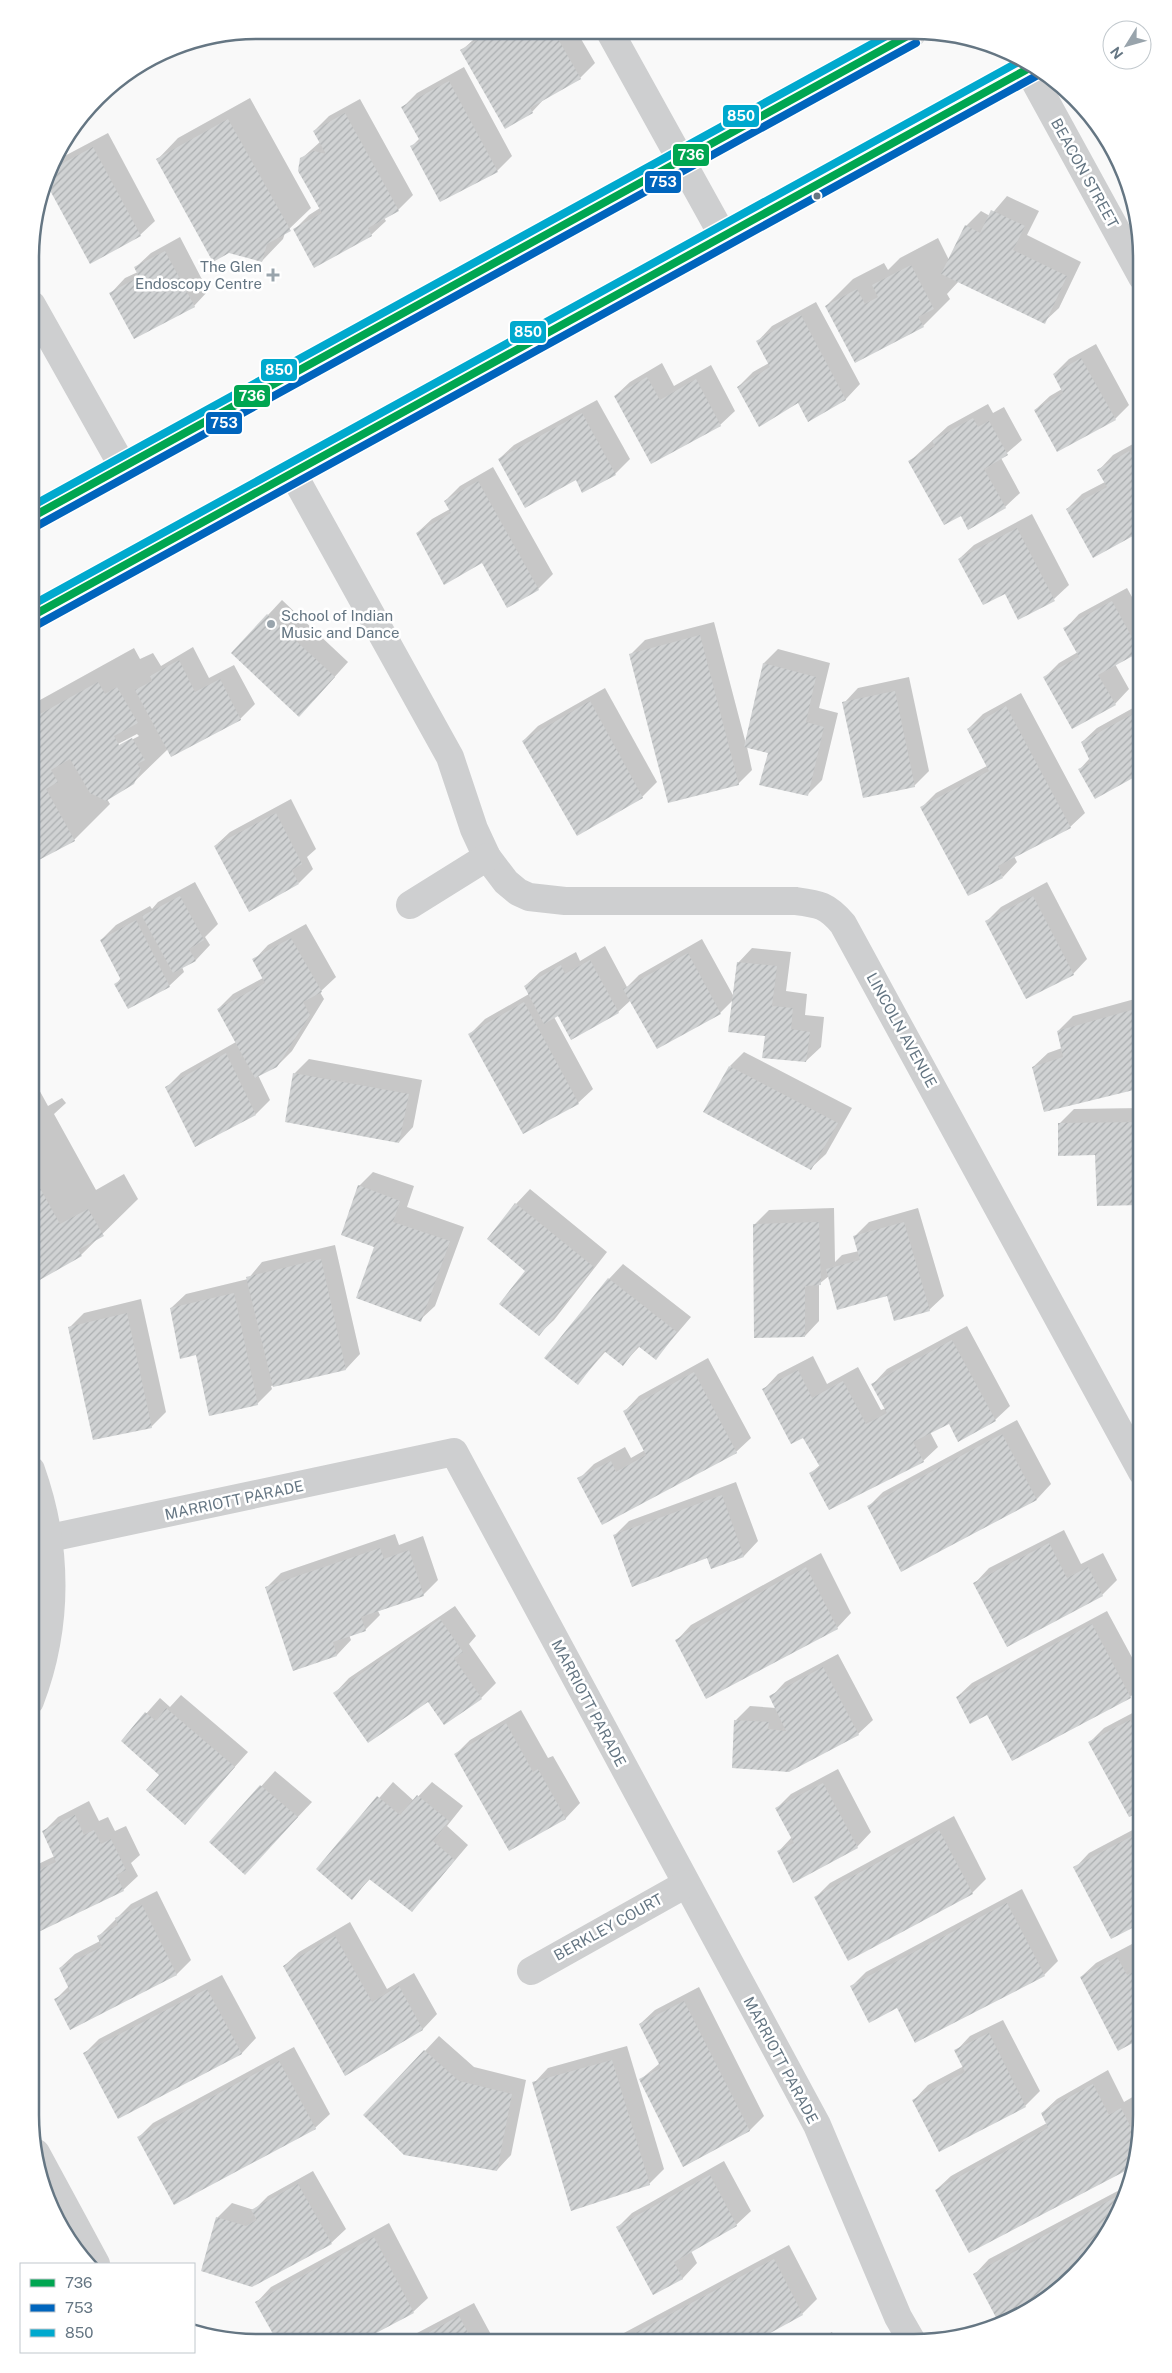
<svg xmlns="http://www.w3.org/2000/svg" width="1172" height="2373" font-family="'Public Sans',sans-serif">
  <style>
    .shadow { fill: #0003; fill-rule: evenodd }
    .building { fill: url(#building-hatch) }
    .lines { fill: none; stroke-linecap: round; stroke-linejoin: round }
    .highway-casing { stroke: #d5d6d6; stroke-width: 29 }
    .minor { stroke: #cecfd0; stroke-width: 28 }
    .highway { stroke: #e1e2e2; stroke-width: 28 }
    .bus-1-casing { stroke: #fff; stroke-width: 11 }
    .bus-2-casing { stroke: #fff; stroke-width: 11 }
    .bus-3-casing { stroke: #fff; stroke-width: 11 }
    .bus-1 { stroke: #00a651; stroke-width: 8 }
    .bus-2 { stroke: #0065bd; stroke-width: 8 }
    .bus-3 { stroke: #00a9ce; stroke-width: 8 }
    .bus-dot { fill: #657683; stroke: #fff; stroke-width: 2 }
    .poi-dot { fill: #99a4ac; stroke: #fff; stroke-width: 2 }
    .labels { text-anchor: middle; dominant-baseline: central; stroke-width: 5; stroke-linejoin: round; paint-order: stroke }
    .street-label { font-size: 15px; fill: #657683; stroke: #fff }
    .poi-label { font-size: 15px; fill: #657683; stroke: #fff; text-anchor: end }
    .rim { fill: none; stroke: #657683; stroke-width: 2.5 }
    .line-badge { stroke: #fff; stroke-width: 2 }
    .badge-label { font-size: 14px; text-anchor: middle; font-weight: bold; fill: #fff }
  </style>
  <defs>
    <pattern id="building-hatch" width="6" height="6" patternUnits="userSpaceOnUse" patternTransform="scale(1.25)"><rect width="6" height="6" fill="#d0d2d3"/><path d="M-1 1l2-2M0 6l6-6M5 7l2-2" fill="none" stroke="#acafb1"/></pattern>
  </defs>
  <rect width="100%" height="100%" fill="#f9f9f9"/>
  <g class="shadow">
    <polygon points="483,31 577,32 595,63 580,78 545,98 532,112 462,50"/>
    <polygon points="464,67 512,156 497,171 411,147 420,138 403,107 417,93"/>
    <polygon points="250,98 311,208 285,233 283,239 262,261 157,160 178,138"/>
    <polygon points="360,99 413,195 398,210 384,218 386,221 371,235 294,230 309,215 320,208 301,159 320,142 314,131 329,116"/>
    <polygon points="108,133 155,221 140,235 90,262 46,181 50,167 57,160"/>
    <polygon points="1007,196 1039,211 1027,235 1081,262 1059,308 1044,322 959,281 947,294 950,299 923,326 826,306 853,279 884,263 888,270 900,258 938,238 949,260 966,226 981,211 990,216"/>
    <polygon points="180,237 208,291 194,306 111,293 125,278 138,272 136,267 151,253"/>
    <polygon points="816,302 860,384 846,399 809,420 799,402 738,387 753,372 769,363 758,341 772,326"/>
    <polygon points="1096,344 1129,405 1115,419 1035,410 1050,396 1062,389 1054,374 1069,359"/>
    <polygon points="662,363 674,386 711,365 735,411 720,425 615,396 630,382"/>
    <polygon points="597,400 630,459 615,474 577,479 499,459 514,445"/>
    <polygon points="988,404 993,413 1004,407 1022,440 1001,458 1020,493 1005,507 961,514 910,461 948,426"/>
    <polygon points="1142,439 1142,530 1067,509 1082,494 1105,482 1099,470 1113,455"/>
    <polygon points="493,467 553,574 538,589 417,533 432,519 450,509 445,501 460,486"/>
    <polygon points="1032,514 1069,585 1054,599 1005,593 959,559 974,545"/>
    <polygon points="1127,588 1142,615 1142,648 1115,664 1129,689 1115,704 1045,677 1059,663 1078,652 1065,629 1079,614"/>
    <polygon points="282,600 348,662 313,701 268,615"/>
    <polygon points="714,622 746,744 764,663 778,649 830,663 819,708 838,713 822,780 807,795 769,753 747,747 752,770 738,784 631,654 645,640"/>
    <path d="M193,647L209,678L234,665L255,704L240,719L168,749L133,783L107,799L110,804L74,840L31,844V705L134,648L140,659L153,653L161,666ZM137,734L139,736L118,747V744Z"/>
    <polygon points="909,677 929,771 914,786 844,703 858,688"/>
    <polygon points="605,688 657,782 642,797 577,834 523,741 538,726"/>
    <polygon points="1021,693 1085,813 1070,827 1014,856 1017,862 1003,877 922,807 936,793 987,766 968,729 983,714"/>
    <polygon points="1142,703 1142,772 1080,769 1090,758 1082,742 1097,728"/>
    <polygon points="291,799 316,849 307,857 313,869 299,883 215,846 230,832"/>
    <polygon points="195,882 218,924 205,937 210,945 196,960 182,967 184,972 169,986 116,984 121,978 101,940 116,925 150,906 152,909 158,902"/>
    <polygon points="1047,882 1087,959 1073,974 987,921 1001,907"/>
    <polygon points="306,924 336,977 320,992 324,999 292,1051 277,1066 258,1075 270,1100 256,1114 196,1146 166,1088 181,1073 236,1042 218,1009 233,994 263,978 254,960 268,945"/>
    <polygon points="702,939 734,997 738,963 752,948 791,952 786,991 807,994 805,1015 824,1017 821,1047 806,1061 766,1035 733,1000 720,1013 631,1000 618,1012 559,1015 554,1017 593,1089 578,1103 470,1034 485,1019 529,994 525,986 540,972 576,952 580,961 605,946 627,987 639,975"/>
    <polygon points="1142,997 1142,1087 1033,1067 1048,1053 1062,1048 1058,1031 1073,1016"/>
    <polygon points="33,1043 40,1056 31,1065 31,1044"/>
    <polygon points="744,1052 852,1108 826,1154 811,1168 730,1066"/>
    <polygon points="309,1059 422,1080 413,1127 399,1142 294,1074"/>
    <polygon points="31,1075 48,1106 62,1098 66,1103 54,1114 96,1190 124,1174 138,1199 81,1255 31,1283"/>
    <polygon points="1142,1108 1142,1204 1096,1154 1059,1124 1074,1109"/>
    <polygon points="373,1172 414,1186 407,1207 464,1227 435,1306 420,1320 375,1246 359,1186"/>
    <polygon points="530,1189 607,1252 554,1320 539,1334 526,1271 488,1239 516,1204"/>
    <polygon points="834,1208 835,1262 842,1255 859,1251 855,1236 869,1222 918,1208 944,1296 929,1310 829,1276 819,1284 819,1321 805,1336 754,1225 769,1210"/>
    <polygon points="335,1245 360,1354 346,1369 271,1386 272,1389 257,1404 197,1354 171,1308 186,1294 248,1279 262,1262"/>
    <polygon points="1142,1253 1142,1269 1136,1259"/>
    <polygon points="623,1264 691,1317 656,1358 640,1346 623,1364 606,1351 578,1383 609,1279"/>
    <polygon points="141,1299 166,1412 151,1427 69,1328 84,1313"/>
    <polygon points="967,1326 1010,1406 995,1420 949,1422 930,1432 938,1447 923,1461 811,1473 820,1465 804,1436 764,1389 778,1374 813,1356 827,1384 858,1367 881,1410 886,1408 873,1384 887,1369"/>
    <polygon points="708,1358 751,1438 736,1452 579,1479 594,1464 625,1447 631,1458 645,1450 625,1411 639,1396"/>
    <polygon points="1017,1420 1051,1484 1037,1499 901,1570 868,1507 883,1492"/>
    <polygon points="736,1482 758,1541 744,1556 711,1567 708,1557 614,1536 629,1521"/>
    <polygon points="1064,1530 1081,1564 1103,1553 1117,1580 1102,1595 975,1583 989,1568"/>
    <polygon points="395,1534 399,1545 423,1536 438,1580 423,1595 378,1611 380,1615 365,1630 349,1635 351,1640 337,1655 294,1670 266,1588 281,1573"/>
    <polygon points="821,1553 851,1613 837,1628 677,1640 691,1625"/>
    <polygon points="455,1606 476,1636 469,1644 496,1683 481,1698 428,1700 335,1693 349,1678"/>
    <polygon points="1107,1611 1142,1676 1142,1686 1130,1697 988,1714 957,1697 972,1683"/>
    <polygon points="838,1654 873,1720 858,1734 789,1771 735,1721 750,1706 776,1708 771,1697 785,1682"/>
    <polygon points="181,1695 248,1752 185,1823 161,1775 122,1741 160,1698 170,1707"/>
    <polygon points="1142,1708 1142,1809 1090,1742 1104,1728"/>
    <polygon points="521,1710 548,1758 553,1756 580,1803 566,1818 509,1849 456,1754 470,1740"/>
    <polygon points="838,1769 871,1832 857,1847 778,1852 792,1837 777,1808 791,1794"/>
    <polygon points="275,1771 312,1802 245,1873 211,1842"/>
    <polygon points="393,1782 414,1801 432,1782 463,1806 447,1826 468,1845 412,1911 370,1879 352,1898 318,1869"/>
    <polygon points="89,1801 99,1821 108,1817 115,1831 126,1826 140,1855 131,1863 138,1876 123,1890 30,1935 30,1868 55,1856 43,1832 58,1817"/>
    <polygon points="954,1816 986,1879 972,1893 816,1897 830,1883"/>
    <polygon points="1142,1825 1142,1922 1075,1868 1089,1853"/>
    <polygon points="1022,1889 1058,1961 1044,1975 898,2007 852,1986 866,1972"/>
    <polygon points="157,1891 191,1960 177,1974 56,1999 69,1986 60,1968 75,1954 100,1941 98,1937 131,1904"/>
    <polygon points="350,1922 387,1989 414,1973 437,2014 423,2029 346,2074 284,1966 299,1952"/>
    <polygon points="1132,1944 1142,1962 1142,2037 1081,1977 1096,1963"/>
    <polygon points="222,1975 256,2038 242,2053 119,2117 84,2054 99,2039"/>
    <polygon points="699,1987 764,2116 750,2130 684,2166 640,2080 660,2063 640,2024 655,2010"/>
    <polygon points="1003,2020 1040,2091 1025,2106 914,2100 928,2085 964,2066 956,2051 970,2036"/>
    <polygon points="439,2036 474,2067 526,2080 511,2155 497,2170 365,2115"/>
    <polygon points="627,2046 664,2169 649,2184 534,2083 548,2068"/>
    <polygon points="294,2047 330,2114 315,2128 139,2137 153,2123"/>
    <polygon points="1108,2070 1124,2102 1136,2095 1141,2105 1141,2131 1133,2165 936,2190 951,2176 1047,2123 1042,2113 1057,2099"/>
    <polygon points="724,2161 751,2211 736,2225 691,2251 697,2263 683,2278 653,2293 618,2227 632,2213"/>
    <polygon points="313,2171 346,2229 331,2243 252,2286 217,2218 232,2203 254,2210 268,2196"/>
    <polygon points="1129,2185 1125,2202 1095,2254 1041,2304 1001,2324 975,2274 989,2259"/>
    <polygon points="389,2223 428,2298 413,2312 358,2341 278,2341 257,2302 271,2287"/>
    <polygon points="789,2245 817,2299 802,2314 720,2342 607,2342"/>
    <polygon points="474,2303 495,2342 400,2342"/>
    <polygon points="832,2332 837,2343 812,2343"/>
  </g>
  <g class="building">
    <polygon points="486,31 554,32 581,79 530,108 533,113 505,129 460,50 488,34"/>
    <polygon points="449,81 498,172 440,202 410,146 420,141 401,107"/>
    <polygon points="345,113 399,211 368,228 372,236 314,268 293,229 322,213 298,171 300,158 314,151 326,154 313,131"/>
    <polygon points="228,119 291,231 267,244 262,262 229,253 213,262 156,159"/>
    <polygon points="93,147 141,236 90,264 46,183 50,170"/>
    <polygon points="991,210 1025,226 1013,250 1067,276 1045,324 941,274 965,225 980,233"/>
    <polygon points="165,251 195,307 134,339 109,293 139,277 134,267"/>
    <polygon points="911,265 934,309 918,317 924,327 855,363 825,306 857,289 865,304 878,297 872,285"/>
    <polygon points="801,315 846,400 808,422 798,403 759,427 737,387 770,367 756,341"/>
    <polygon points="1081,358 1116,420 1057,452 1034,410 1063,393 1053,374"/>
    <polygon points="647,377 660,400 696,379 721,426 651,464 614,396"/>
    <polygon points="582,413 616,475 582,493 576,480 525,508 498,459"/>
    <polygon points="973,418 978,427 989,421 1008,455 984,469 1006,508 968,530 961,516 944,525 908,461 935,446 932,441"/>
    <polygon points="1129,451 1142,473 1142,531 1093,558 1066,509 1107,487 1097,470"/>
    <polygon points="478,481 539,590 507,608 482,563 444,585 416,533 451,513 444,501"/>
    <polygon points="1017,528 1055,601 1018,620 1005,594 983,605 958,559"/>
    <polygon points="1142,575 1142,593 1134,579"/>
    <polygon points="1112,601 1140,652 1098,675 1116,705 1072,729 1043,677 1079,657 1063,628"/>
    <polygon points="267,614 335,677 299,717 231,653"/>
    <polygon points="700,635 739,785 668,803 629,654"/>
    <polygon points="179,660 195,692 220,679 241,720 171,757 135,690 152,681 150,676"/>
    <polygon points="763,663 816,677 806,722 824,727 808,796 759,785 768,753 744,747"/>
    <polygon points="98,682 105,694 117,687 138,723 114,736 119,745 132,738 145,760 137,764 141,769 134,784 106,801 90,793 70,759 51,770 58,782 46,789 75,841 39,860 31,846 31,719"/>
    <polygon points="895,691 915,787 863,798 842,702"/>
    <polygon points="590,701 643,798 577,836 522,741"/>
    <polygon points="1006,706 1071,828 998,866 1003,878 968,896 920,807 989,771 967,729"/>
    <polygon points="1142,709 1142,773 1095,799 1078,769 1091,763 1081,742"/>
    <polygon points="276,813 302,864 292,870 299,884 249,912 214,846"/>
    <polygon points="180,896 204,940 189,949 196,961 173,973 142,916"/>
    <polygon points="1033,896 1074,975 1026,999 985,921"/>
    <polygon points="136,920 170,987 128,1009 114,984 121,980 100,940"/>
    <polygon points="291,938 322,992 303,1002 310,1015 277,1067 255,1078 217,1009 265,983 252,959"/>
    <polygon points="688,953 721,1014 657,1049 623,989"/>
    <polygon points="590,960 619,1013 571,1040 558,1016 544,1024 524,986 561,965 565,974"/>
    <polygon points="737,962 777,966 772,1006 793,1008 791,1029 810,1032 806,1062 762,1058 765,1036 728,1032"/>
    <polygon points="524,1002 579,1104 523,1134 468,1034"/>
    <polygon points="1142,1007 1142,1088 1044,1112 1032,1067 1063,1057 1057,1031"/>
    <polygon points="226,1053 256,1115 195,1147 165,1087"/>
    <polygon points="729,1066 838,1123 811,1170 703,1112"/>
    <polygon points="293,1073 409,1094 399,1143 285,1122"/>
    <polygon points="1142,1122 1142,1205 1097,1206 1095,1155 1058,1156 1058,1123"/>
    <polygon points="31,1172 60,1224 88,1209 104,1236 78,1250 82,1256 31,1285"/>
    <polygon points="358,1185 400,1201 393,1222 450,1241 421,1322 356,1298 374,1247 341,1235"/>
    <polygon points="515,1203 594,1267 539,1336 499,1304 525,1271 487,1239"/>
    <polygon points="819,1222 821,1285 805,1286 805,1337 754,1338 753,1224"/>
    <polygon points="904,1222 930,1311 894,1321 887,1296 837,1310 826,1269 860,1260 853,1236"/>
    <polygon points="321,1259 346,1370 273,1387 246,1277"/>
    <polygon points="608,1278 677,1332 656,1360 638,1346 623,1366 604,1351 578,1385 544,1358"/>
    <polygon points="234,1293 258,1405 209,1416 196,1355 180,1359 170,1308"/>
    <polygon points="127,1313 152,1428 93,1440 68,1327"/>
    <polygon points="952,1340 996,1421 958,1442 949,1424 913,1442 924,1462 829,1510 809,1473 820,1467 803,1438 791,1444 762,1389 798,1370 812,1398 843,1381 866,1424 887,1413 871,1384"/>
    <polygon points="694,1372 737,1453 602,1525 577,1478 611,1461 616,1472 646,1455 623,1411"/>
    <polygon points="1002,1434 1037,1500 901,1572 867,1506"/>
    <polygon points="722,1495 744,1557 711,1569 707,1558 632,1587 613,1535"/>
    <polygon points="1049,1543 1067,1578 1088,1567 1103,1596 1007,1647 973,1583"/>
    <polygon points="380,1548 384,1559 409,1550 424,1596 361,1617 366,1631 333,1642 337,1656 293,1671 265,1587"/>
    <polygon points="806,1567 838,1629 706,1699 675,1640"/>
    <polygon points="440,1619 463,1652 454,1658 482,1699 444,1725 428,1702 368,1743 333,1693"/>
    <polygon points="1092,1624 1131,1698 1012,1761 987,1715 970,1724 956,1697"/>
    <polygon points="823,1667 859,1735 789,1772 732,1768 734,1720 769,1722 768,1729 786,1731 769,1696"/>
    <polygon points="166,1708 235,1767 185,1825 146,1790 159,1775 121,1741 145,1712 156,1721"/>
    <polygon points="1130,1720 1138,1734 1142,1732 1142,1811 1129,1817 1088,1742"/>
    <polygon points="506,1723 533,1772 538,1769 566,1819 509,1851 454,1754"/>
    <polygon points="823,1783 858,1848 793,1883 777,1851 794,1843 775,1808"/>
    <polygon points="260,1785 298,1817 245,1875 209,1842"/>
    <polygon points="417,1795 449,1821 433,1841 455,1860 412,1912 369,1879 352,1900 316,1869 377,1796 400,1815"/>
    <polygon points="75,1815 84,1835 94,1830 101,1844 111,1839 126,1870 116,1875 124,1891 30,1936 30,1874 56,1862 42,1831"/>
    <polygon points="939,1830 973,1894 848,1961 814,1897"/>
    <polygon points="1142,1831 1142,1923 1111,1939 1073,1867"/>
    <polygon points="1007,1903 1045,1976 915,2043 897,2008 869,2023 850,1986"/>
    <polygon points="142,1905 177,1975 70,2030 54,1999 70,1991 59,1968 102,1947 97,1936 118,1925 115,1918"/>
    <polygon points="335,1936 372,2002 399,1986 423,2030 345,2076 283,1966"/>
    <polygon points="1117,1957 1127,1975 1142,1967 1142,2038 1118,2051 1080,1977"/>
    <polygon points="207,1989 242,2054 118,2119 83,2053"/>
    <polygon points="684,2001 750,2131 683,2167 639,2079 661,2068 639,2024"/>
    <polygon points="989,2033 1026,2107 939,2152 912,2100 965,2072 954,2050"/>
    <polygon points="424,2050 459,2081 512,2094 497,2171 404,2155 363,2115"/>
    <polygon points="612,2060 650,2185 571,2211 532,2082"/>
    <polygon points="279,2061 316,2129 174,2205 137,2137"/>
    <polygon points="1093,2084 1109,2115 1121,2108 1139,2143 1133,2167 969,2253 935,2190 1048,2128 1041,2113"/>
    <polygon points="710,2175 737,2226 674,2262 683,2279 653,2295 616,2227"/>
    <polygon points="298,2184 332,2244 252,2287 201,2271 216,2217 246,2226 257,2220 251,2210"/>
    <polygon points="1127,2191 1125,2202 1095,2254 1041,2304 1000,2325 973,2274"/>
    <polygon points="374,2237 414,2313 361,2341 277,2341 255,2302"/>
    <polygon points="774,2259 803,2315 752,2343 618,2342"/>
    <polygon points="459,2316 473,2342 411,2342"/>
  </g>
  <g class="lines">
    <g class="highway-casing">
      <g id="highway">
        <polyline points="32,517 911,34"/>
        <polyline points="32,616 1033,66"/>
      </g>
    </g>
    <g class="minor">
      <polyline points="610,32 723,236"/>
      <polyline points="1028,69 1142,277"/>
      <polyline points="32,305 123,467"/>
      <path d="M292,472L450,757L474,829L487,857L506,882L518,892L529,897L565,901H796C819,904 827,905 843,924L1142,1472"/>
      <polyline points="410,905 487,857"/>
      <polyline points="31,1542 454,1452 817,2125 898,2317 913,2343"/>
      <path d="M30,1701C59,1625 58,1546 31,1470"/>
      <polyline points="531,1971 686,1884"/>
      <polyline points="36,2153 96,2264"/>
    </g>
    <use href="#highway" class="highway"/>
    <g class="bus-1-casing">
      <g id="bus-1">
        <polyline points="32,517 911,34"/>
        <polyline points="32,616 1033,66"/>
      </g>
    </g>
    <g class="bus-2-casing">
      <g id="bus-2">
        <polyline points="37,526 916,43"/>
        <polyline points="37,625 1038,75"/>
      </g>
    </g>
    <g class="bus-3-casing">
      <g id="bus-3">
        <polyline points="32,506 890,34"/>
        <polyline points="32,605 1024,59"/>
      </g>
    </g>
    <use href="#bus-1" class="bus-1"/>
    <use href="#bus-2" class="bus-2"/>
    <use href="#bus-3" class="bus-3"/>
  </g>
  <circle class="bus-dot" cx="817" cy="196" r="4.5"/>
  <g class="poi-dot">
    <path d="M270.5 267.5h5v5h5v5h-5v5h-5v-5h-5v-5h5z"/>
    <circle cx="271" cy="624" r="5"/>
  </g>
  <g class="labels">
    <g class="street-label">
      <text transform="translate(1085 173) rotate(61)">BEACON STREET</text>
      <text transform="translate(902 1030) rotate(61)">LINCOLN AVENUE</text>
      <text transform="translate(234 1500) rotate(-12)">MARRIOTT PARADE</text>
      <text transform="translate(589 1703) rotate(62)">MARRIOTT PARADE</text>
      <text transform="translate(608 1927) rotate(-29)">BERKLEY COURT</text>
      <text transform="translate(781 2060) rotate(62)">MARRIOTT PARADE</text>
    </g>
    <g class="poi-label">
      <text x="262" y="266">The Glen<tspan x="262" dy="17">Endoscopy Centre</tspan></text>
      <text x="281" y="615" text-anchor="start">School of Indian<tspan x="281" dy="17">Music and Dance</tspan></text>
    </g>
  </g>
  <path d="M0 0H1172V2373H0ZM258 39H914A219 219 0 0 1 1133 258V2115A219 219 0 0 1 914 2334H258A219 219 0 0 1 39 2115V258A219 219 0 0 1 258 39Z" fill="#fff" fill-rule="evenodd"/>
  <path class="rim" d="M258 39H914A219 219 0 0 1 1133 258V2115A219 219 0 0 1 914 2334H258A219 219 0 0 1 39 2115V258A219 219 0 0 1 258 39Z"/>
  <g class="line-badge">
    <rect x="722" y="104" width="38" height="24" rx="5" fill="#00a9ce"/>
    <rect x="672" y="143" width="38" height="24" rx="5" fill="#00a651"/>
    <rect x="644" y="170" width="38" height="24" rx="5" fill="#0065bd"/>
    <rect x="509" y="320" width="38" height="24" rx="5" fill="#00a9ce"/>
    <rect x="260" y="358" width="38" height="24" rx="5" fill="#00a9ce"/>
    <rect x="233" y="384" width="38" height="24" rx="5" fill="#00a651"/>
    <rect x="205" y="411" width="38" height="24" rx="5" fill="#0065bd"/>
  </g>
  <g class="badge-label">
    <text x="741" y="121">850</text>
    <text x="691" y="160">736</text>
    <text x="663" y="187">753</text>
    <text x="528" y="337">850</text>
    <text x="279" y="375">850</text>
    <text x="252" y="401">736</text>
    <text x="224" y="428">753</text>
  </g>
  <rect x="20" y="2263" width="175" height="90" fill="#ffffff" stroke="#c1c8cd"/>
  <rect x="30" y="2279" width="25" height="8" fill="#00a651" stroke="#c1c8cd"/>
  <text x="65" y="2288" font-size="15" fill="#657683">736</text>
  <rect x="30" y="2304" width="25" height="8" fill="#0065bd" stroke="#c1c8cd"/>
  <text x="65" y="2313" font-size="15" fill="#657683">753</text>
  <rect x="30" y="2329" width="25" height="8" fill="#00a9ce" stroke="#c1c8cd"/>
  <text x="65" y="2338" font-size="15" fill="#657683">850</text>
  <g transform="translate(1127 45) rotate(233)"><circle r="24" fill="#ffffff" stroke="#c1c8cd"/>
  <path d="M0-4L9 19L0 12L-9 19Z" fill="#99a4ac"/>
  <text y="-8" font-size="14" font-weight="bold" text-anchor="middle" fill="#657683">N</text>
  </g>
</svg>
